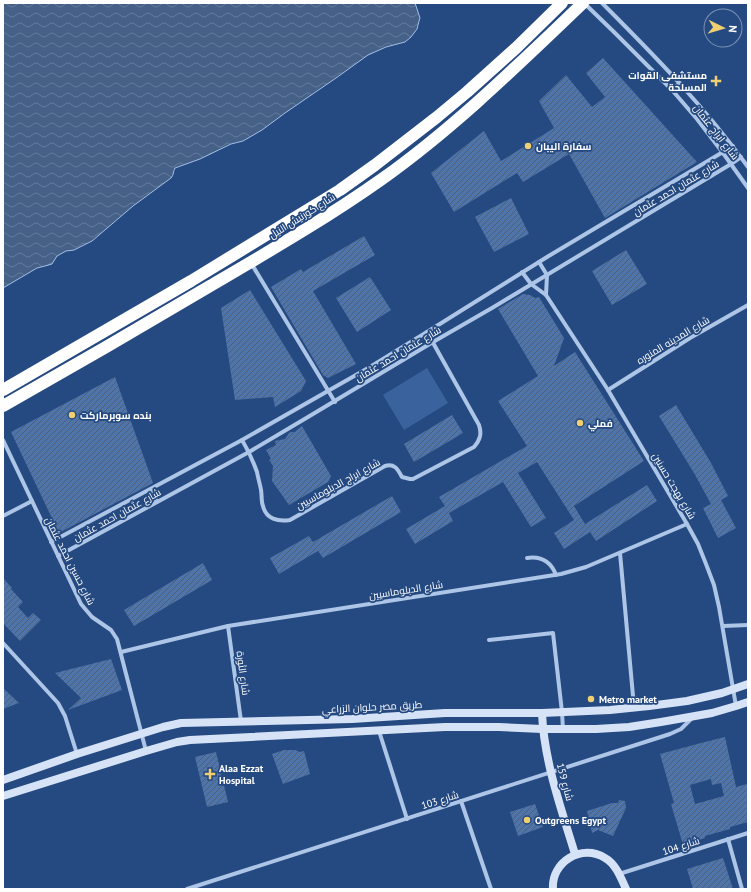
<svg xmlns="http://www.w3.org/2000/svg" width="751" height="892" font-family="'PT Sans',Cairo,sans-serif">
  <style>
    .grass { fill: #3a639e }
    .water { fill: url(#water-waves); stroke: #a1bfe7 }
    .building { fill: url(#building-hatch); fill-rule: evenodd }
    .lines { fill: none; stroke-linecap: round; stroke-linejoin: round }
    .street { stroke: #adc5e6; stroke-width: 4 }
    .secondary { stroke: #d6e3f6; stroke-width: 8 }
    .highway { stroke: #fff; stroke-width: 12 }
    .poi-dot { fill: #f0cf71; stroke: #254a81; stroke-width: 1.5 }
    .labels { text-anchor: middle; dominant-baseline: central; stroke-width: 3.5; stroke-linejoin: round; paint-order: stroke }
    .poi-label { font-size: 10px; font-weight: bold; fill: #fff; stroke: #254a81; text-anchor: start }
    .street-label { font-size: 10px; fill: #fff; stroke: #254a81 }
  </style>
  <defs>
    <pattern id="water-waves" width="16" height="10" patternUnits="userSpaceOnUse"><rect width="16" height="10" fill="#466188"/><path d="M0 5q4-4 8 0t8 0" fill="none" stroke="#62799a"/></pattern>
    <pattern id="building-hatch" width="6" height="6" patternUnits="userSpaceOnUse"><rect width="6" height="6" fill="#4e74a9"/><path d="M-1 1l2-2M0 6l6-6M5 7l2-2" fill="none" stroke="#4d5e76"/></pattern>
  </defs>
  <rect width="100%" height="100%" fill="#254a81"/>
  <polygon class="grass" points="427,368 448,403 404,430 383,395"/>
  <path class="water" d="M3,3H415L420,18L419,21L417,29L411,37L405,42L386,47L368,55L336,78L285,113L262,130L243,141L231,144L200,159L175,168C173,171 174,175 171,178L133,206L92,241L74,250L66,251L57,256L52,264L45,266L37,268L3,288Z"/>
  <g class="building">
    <polygon points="603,58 697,162 605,218 569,154 523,182 517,173 454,212 431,173 484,131 501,161 554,128 539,101 566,75 592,107 605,97 586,73"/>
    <polygon points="511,198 529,234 494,252 475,217"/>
    <polygon points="364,236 375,255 313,291 356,364 328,378 323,375 271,287 301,269 303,272"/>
    <polygon points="626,250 647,284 612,305 592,271"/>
    <polygon points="370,277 391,310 357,332 336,298"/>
    <polygon points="250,290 306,381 301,391 275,407 273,397 235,400 221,308"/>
    <polygon points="523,294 530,295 535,298 539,297 564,338 554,366 575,352 644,461 574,506 585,524 647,485 657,501 596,541 590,532 564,549 554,533 574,520 537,462 518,473 546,518 531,527 503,482 449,513 453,521 415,544 406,529 445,506 439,497 527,446 498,401 538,376 498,309"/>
    <polygon points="115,377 153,483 59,533 11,432"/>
    <polygon points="676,405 711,463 728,496 721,500 736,528 718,538 703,508 711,504 694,473 659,416"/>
    <polygon points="452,415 463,433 414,462 404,444"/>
    <polygon points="302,426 331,476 328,482 289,505 272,481 273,466 269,460 271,459 266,450 276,445 275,441 285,439 289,433 291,432 295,432 297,430"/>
    <polygon points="392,496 401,512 323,558 318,551 279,574 270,558 309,536 313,542"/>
    <polygon points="203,563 212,580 134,626 124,610"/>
    <polygon points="3,578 12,588 11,589 23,602 18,607 28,618 33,613 41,620 20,641 3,623"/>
    <polygon points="111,659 122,690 68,710 81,698 55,673"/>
    <polygon points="3,688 19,703 3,709"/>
    <path d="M725,737L736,787L747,784L748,789V822L730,827V829L705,836V838L683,845L671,804L674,803L660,754L701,743ZM711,779L712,785L721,783L724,796L695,804L690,785Z"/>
    <polygon points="284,750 295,750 300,752 304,751 310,774 283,784 272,754"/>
    <polygon points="216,752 228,802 207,807 195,757"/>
    <polygon points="619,800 625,801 626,808 613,836 598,830 592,833 587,811 612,803 618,803"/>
    <polygon points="535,804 543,827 518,836 510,812"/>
    <polygon points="723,858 733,889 693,889 687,869"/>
  </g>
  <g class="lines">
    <g class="street">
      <polyline points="584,3 614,32 672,90 697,119 723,153 748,188"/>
      <path d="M602,3C654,55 705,107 748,167"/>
      <polyline points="672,90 680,83"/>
      <polyline points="539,262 547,275 546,295"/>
      <polyline points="251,263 335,402"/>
      <polyline points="522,272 531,284 546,295 608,390 687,524 698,544 706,564 714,585 719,607 736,706"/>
      <polyline points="608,390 690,338 748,305"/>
      <polyline points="3,440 81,604 92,617 111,630 117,639 146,751"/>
      <path d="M242,440C248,450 253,461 257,472C258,478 260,484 261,490C262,495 261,501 263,506C266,519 278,522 290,520L385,466C395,463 398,470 402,477L410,479H413L474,447C480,440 482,434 479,425L427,332"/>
      <polyline points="151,490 157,502"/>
      <polyline points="3,516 32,501"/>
      <polyline points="51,542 242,440 370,367 427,332 547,257 733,146"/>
      <polyline points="620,553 634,707"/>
      <polyline points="58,556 249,452 308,417 433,342 492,308 731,164 741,157"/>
      <path d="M527,558C541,556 551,562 556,575"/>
      <polyline points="228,626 241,721"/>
      <polyline points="723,626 748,625"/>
      <polyline points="489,640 553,633 562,712 563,730"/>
      <polyline points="3,643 58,703 65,716 77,754"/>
      <polyline points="121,652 228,626 561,574 586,567 687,524"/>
      <polyline points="379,731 407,819"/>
      <polyline points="461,801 491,889"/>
      <polyline points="728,839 742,889"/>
      <polyline points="619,874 748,833"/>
      <polyline points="187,889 670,734 681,729 693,717"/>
    </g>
    <g class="secondary">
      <path d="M542,713C544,761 561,808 575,854"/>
      <polyline points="3,780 77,754 163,727 181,723 352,719 445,713 542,713 610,710 649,706 687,701 722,693 748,684"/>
      <polyline points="3,796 146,751 177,742 190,740 445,727 499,727 542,729 596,729 629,727 661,722 712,713 736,706 748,702"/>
      <path d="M553,889C551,862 582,843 605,858C616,864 621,878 626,889"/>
    </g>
    <g class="highway">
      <polyline points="3,390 191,281 340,190 375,165 437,117 467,92 516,48 562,3"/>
      <path d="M3,406C72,367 141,327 210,286C268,252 327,218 382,179C455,127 519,64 583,3"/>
    </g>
  </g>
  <g class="poi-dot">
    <path d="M714 75h4v4h4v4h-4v4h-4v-4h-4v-4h4z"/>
    <circle cx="528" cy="146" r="4"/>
    <circle cx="72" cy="415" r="4"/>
    <circle cx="580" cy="423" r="4"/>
    <circle cx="591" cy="699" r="4"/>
    <path d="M208 768h4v4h4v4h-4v4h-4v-4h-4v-4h4z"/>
    <circle cx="527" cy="820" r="4"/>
  </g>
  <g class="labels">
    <g class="poi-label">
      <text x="707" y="75" text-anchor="end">مستشفى القوات<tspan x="707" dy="12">المسلحة</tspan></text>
      <text x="536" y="146">سفارة اليبان</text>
      <text x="80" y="415">بنده سوبرماركت</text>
      <text x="588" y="423">فملي</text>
      <text x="599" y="699">Metro market</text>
      <text x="219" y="768">Alaa Ezzat<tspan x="219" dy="12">Hospital</tspan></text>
      <text x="535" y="820">Outgreens Egypt</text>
    </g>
    <g class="street-label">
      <text transform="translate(716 132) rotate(52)">شارع ابراج عثمان</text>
      <text transform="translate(676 188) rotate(-31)">شارع عثمان احمد عثمان</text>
      <text transform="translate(302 216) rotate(-32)">شارع كورنيش النيل</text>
      <text transform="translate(673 340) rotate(-31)">شارع المدينه المنوره</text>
      <text transform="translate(398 354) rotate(-31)">شارع عثمان احمد عثمان</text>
      <text transform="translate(338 484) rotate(-29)">شارع ابراج الدبلوماسيين</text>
      <text transform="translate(674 486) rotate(59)">شارع بهجت حسنين</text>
      <text transform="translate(117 515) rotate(-29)">شارع عثمان احمد عثمان</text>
      <text transform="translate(70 561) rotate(63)">شارع حسين احمد عثمان</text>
      <text transform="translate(406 590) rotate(-9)">شارع الدبلوماسيين</text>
      <text transform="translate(243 673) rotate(82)">شارع الثورة</text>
      <text transform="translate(372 707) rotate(-3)">طريق مصر حلوان الزراعي</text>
      <text transform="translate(565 782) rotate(75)">شارع 159</text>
      <text transform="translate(440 800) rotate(-18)">شارع 103</text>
      <text transform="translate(681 846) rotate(-18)">شارع 104</text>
    </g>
  </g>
  <rect width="751" height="892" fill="none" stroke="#ffffff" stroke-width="8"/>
  <g transform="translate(723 28) rotate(95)"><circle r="19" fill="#254a81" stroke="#7c92b3"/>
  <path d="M0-3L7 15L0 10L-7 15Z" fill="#f0cf71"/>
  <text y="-6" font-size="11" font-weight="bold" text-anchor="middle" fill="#ffffff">N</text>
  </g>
</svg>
